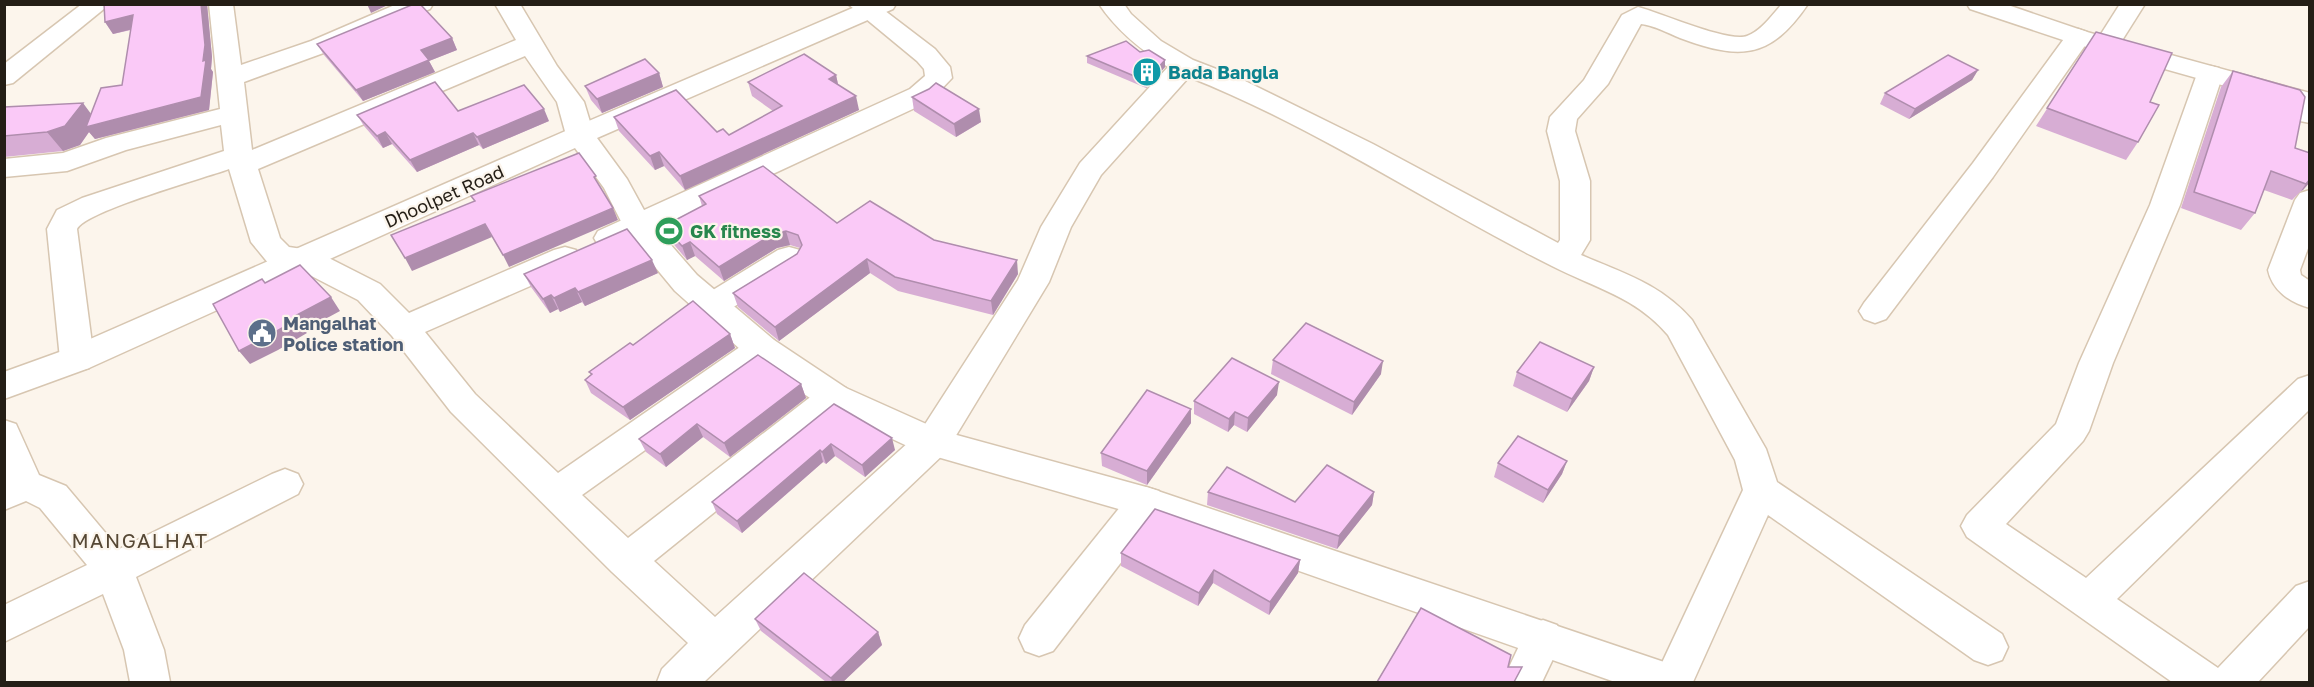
<svg xmlns="http://www.w3.org/2000/svg" width="2314" height="687" font-family="'Golos Text',sans-serif">
  <style>
    .lines { fill: none; stroke-linecap: round; stroke-linejoin: round }
    .street-casing { stroke: #d7c6b1; stroke-width: 3 }
    .secondary-casing { stroke: #d7c6b1; stroke-width: 3 }
    .street { fill: #fff; fill-rule: evenodd }
    .secondary { fill: #fff; fill-rule: evenodd }
    .wall { fill: #d7add4 }
    .shaded-wall { fill: #af8dad }
    .building { fill: #fac9f7; stroke: #af8dad; stroke-width: 1.5 }
    .labels { text-anchor: middle; dominant-baseline: central; stroke-width: 4.5; stroke-linejoin: round; paint-order: stroke }
    .culture-label { font-size: 18px; font-weight: bold; fill: #0d838f; stroke: #fcf5ec; text-anchor: start }
    .street-label { font-size: 18px; fill: #241e16; stroke: #fcf5ec }
    .leisure-label { font-size: 18px; font-weight: bold; fill: #27864d; stroke: #fcf5ec; text-anchor: start }
    .service-label { font-size: 18px; font-weight: bold; fill: #4e5e75; stroke: #fcf5ec; text-anchor: start }
    .neighbourhood-label { font-size: 20px; letter-spacing: 1.5px; fill: #564835; stroke: #fcf5ec }
  </style>
  <rect width="100%" height="100%" fill="#fcf5ec"/>
  <g class="lines">
    <g class="street-casing">
      <g id="street">
        <path d="M209,4H233L241,65L311,41L397,4H433L430,9L329,51L244,82L252,150L516,40L495,4H520L557,66L584,102L594,135L590,141L580,144L570,141L566,135L557,102L525,56L258,169L280,238L289,247L315,251L380,284L409,313L554,250L565,247L576,250L580,258L576,266L425,332L475,394L558,473L750,340L762,337L774,340L779,349L774,358L582,495L628,538L822,388L834,384L846,388L851,397L846,406L654,561L715,617L920,432L1018,280L1041,227L1080,163L1168,67C1141,50 1117,31 1099,4H1124L1131,14L1161,41L1193,60L1237,77L1373,144L1558,243L1560,240V181L1547,131L1550,117L1584,80L1622,15L1638,7C1661,13 1729,43 1747,36C1761,31 1772,15 1782,4H1808C1770,60 1739,60 1680,38C1668,33 1653,25 1641,24L1608,84L1577,119L1575,131L1590,181V240L1581,255C1623,273 1661,284 1692,320L1766,449L1777,482L2002,634L2008,647L2002,660L1988,665L1974,660L1768,515L1693,682H1653L1743,490L1735,460L1668,335C1636,297 1595,288 1552,266C1430,205 1316,127 1189,77L1101,175L1071,227L1049,282L946,452L704,682H657L662,669L688,643L612,572L451,412L392,336L358,300L298,269L269,264L251,242L229,169C204,178 86,211 77,229L94,359L89,368L77,371L65,368L60,359L47,229L57,210L82,198L224,151L221,125L126,150L67,171L4,177V159L63,153L106,138L220,109Z"/>
        <polygon points="848,4 876,4 935,49 950,67 952,78 930,101 620,245 609,248 598,245 594,238 598,231 910,89 925,76 924,69 917,61"/>
        <polygon points="2120,4 2145,4 2116,50 2107,53 2098,50 2094,45"/>
        <polygon points="2078,29 2087,32 2091,37 1993,177 1886,319 1875,323 1864,319 1859,311 1864,303 1973,163 2069,32"/>
        <polygon points="2210,66 2219,68 2223,74 2180,205 2113,363 2089,431 2083,441 2006,524 2086,578 2298,379 2310,375 2310,409 2117,599 2218,668 2296,586 2310,581 2310,626 2258,682 2172,682 1967,537 1961,526 1967,515 2056,424 2079,363 2150,205 2197,74 2201,68"/>
        <polygon points="2299,91 2310,95 2310,123 2300,121 2285,99 2289,93"/>
        <path d="M2310,190V243L2300,270L2301,275L2310,281V308C2290,303 2272,290 2268,270L2295,200L2300,193Z"/>
        <polygon points="789,247 800,250 804,258 800,266 722,314 711,317 700,314 695,306 700,298 778,250"/>
        <polygon points="4,420 16,424 39,475 66,486 119,549 272,474 285,469 298,474 303,484 298,494 136,577 164,650 170,682 130,682 124,650 103,594 4,642 4,605 87,565 40,508 26,501 4,510"/>
        <polygon points="1146,487 1159,491 1164,502 1159,513 1053,651 1039,656 1025,651 1019,638 1025,625 1133,491"/>
        <polygon points="1543,620 1557,625 1563,638 1542,682 1502,682 1529,625"/>
      </g>
    </g>
    <g class="secondary-casing">
      <g id="secondary">
        <polygon points="82,4 110,4 13,83 4,85 4,64"/>
        <polygon points="862,4 896,4 893,9 597,138 627,179 650,221 697,275 774,340 846,388 942,431 1146,487 1667,663 1682,669 1687,682 1615,682 1143,516 920,452 822,406 750,358 675,291 627,233 604,188 575,148 89,368 4,399 4,372 65,350 570,129"/>
        <polygon points="1967,4 2005,4 2087,32 2310,93 2310,110 2069,42 1970,9"/>
      </g>
    </g>
    <use href="#street" class="street"/>
    <use href="#secondary" class="secondary"/>
  </g>
  <g class="wall">
    <polygon points="104,4 207,4 212,57 211,69 213,72 209,110 95,139 89,132 80,145 63,151 4,157 4,107 91,114 122,85 131,30 113,34 105,22"/>
    <polygon points="2096,32 2150,102 2138,142 2126,160 2036,126"/>
    <polygon points="452,38 457,50 429,61 435,72 363,101 324,55 317,44"/>
    <polygon points="1140,52 1165,60 1165,67 1146,88 1087,63 1087,56"/>
    <polygon points="1978,70 1972,80 1909,119 1880,104 1885,93"/>
    <polygon points="2233,71 2295,148 2310,153 2310,182 2303,190 2301,191 2292,200 2264,190 2255,213 2241,230 2181,208 2221,87"/>
    <polygon points="659,73 663,87 602,113 591,100 585,86"/>
    <polygon points="836,75 838,84 859,110 685,190 664,166 655,170 619,131 614,117 717,132 729,135 773,111 752,96 748,82"/>
    <polygon points="912,97 981,122 956,137 914,111"/>
    <polygon points="458,111 549,121 483,149 479,145 417,172 392,144 383,148 364,126 357,115"/>
    <polygon points="699,196 837,223 934,240 1018,274 993,315 898,291 870,273 779,341 738,307 733,293 797,254 800,248 790,245 777,248 724,281 695,256 687,260 670,240 664,226 702,206"/>
    <polygon points="658,273 585,306 582,302 560,312 558,309 550,313 531,287 524,274"/>
    <polygon points="730,334 735,348 630,420 591,393 585,380 591,375 589,372 633,345"/>
    <polygon points="1273,360 1381,374 1352,415 1271,374"/>
    <polygon points="1594,367 1589,381 1567,412 1513,386 1517,372"/>
    <polygon points="801,384 806,398 730,457 703,437 666,467 646,452 639,439"/>
    <polygon points="1277,395 1247,432 1234,425 1228,432 1194,414 1194,401"/>
    <polygon points="834,404 895,450 865,477 835,456 826,464 823,462 742,533 717,514 712,502"/>
    <polygon points="1191,409 1191,423 1147,485 1102,466 1101,453"/>
    <polygon points="1567,461 1562,474 1543,503 1494,477 1498,463"/>
    <polygon points="1208,492 1295,502 1374,492 1372,505 1337,549 1207,505"/>
    <polygon points="1121,553 1300,560 1298,573 1269,615 1213,583 1198,606 1121,566"/>
    <polygon points="755,619 878,632 882,645 843,682 826,682 761,631"/>
  </g>
  <g class="shaded-wall">
    <polygon points="201,4 207,4 212,57 211,69 213,72 209,110 95,139 89,132 80,145 63,151 47,132 83,103 97,122 203,61"/>
    <polygon points="367,4 390,4 371,13"/>
    <polygon points="133,15 141,27 113,34 105,22"/>
    <polygon points="452,38 457,50 429,61 435,72 363,101 356,90 421,50"/>
    <polygon points="1165,60 1165,67 1146,88 1146,81"/>
    <polygon points="1978,70 1972,80 1909,119 1915,109"/>
    <polygon points="659,73 663,87 602,113 597,99"/>
    <polygon points="836,75 839,89 829,79"/>
    <polygon points="856,96 859,110 685,190 680,176"/>
    <polygon points="544,109 549,121 483,149 477,137"/>
    <polygon points="979,109 981,122 956,137 954,124"/>
    <polygon points="385,132 392,144 383,148 377,136"/>
    <polygon points="473,133 479,145 417,172 410,160"/>
    <polygon points="659,152 664,166 655,170 650,156"/>
    <polygon points="2310,178 2310,182 2303,190 2301,191"/>
    <polygon points="613,208 618,220 509,267 503,255"/>
    <polygon points="485,224 492,237 412,271 405,258"/>
    <polygon points="786,231 790,245 777,248 724,281 719,267 773,234"/>
    <polygon points="690,242 695,256 687,260 682,246"/>
    <polygon points="867,259 870,273 779,341 775,327"/>
    <polygon points="652,260 658,273 585,306 578,292"/>
    <polygon points="1017,260 1018,274 993,315 991,301"/>
    <polygon points="575,288 582,302 560,312 554,298"/>
    <polygon points="551,295 558,309 550,313 543,299"/>
    <polygon points="331,297 340,311 305,330 307,333 278,350 250,364 239,351 295,316"/>
    <polygon points="730,334 735,348 630,420 623,407"/>
    <polygon points="1383,361 1381,374 1352,415 1354,402"/>
    <polygon points="1594,367 1589,381 1567,412 1572,399"/>
    <polygon points="1279,382 1277,395 1247,432 1248,418"/>
    <polygon points="801,384 806,398 730,457 724,443"/>
    <polygon points="1191,409 1191,423 1147,485 1147,471"/>
    <polygon points="1235,412 1234,425 1228,432 1229,419"/>
    <polygon points="697,424 703,437 666,467 660,454"/>
    <polygon points="892,438 895,450 865,477 862,465"/>
    <polygon points="831,444 835,456 826,464 822,452"/>
    <polygon points="820,450 823,462 742,533 737,521"/>
    <polygon points="1567,461 1562,474 1543,503 1548,490"/>
    <polygon points="1374,492 1372,505 1337,549 1339,536"/>
    <polygon points="1300,560 1298,573 1269,615 1270,602"/>
    <polygon points="1214,570 1213,583 1198,606 1199,593"/>
    <polygon points="878,632 882,645 843,682 832,682 831,678"/>
  </g>
  <g class="building">
    <polygon points="104,4 201,4 205,45 203,61 206,60 201,97 86,127 101,88 122,85 133,15 105,22"/>
    <polygon points="414,4 420,4 452,38 421,50 429,60 356,90 317,44"/>
    <polygon points="2096,32 2172,53 2150,102 2159,105 2138,142 2047,108"/>
    <polygon points="1126,41 1140,52 1149,50 1165,60 1146,81 1087,56"/>
    <polygon points="804,54 836,75 829,79 856,96 680,176 659,152 650,156 614,117 676,90 717,132 723,129 729,135 782,106 748,82"/>
    <polygon points="1948,55 1978,70 1915,109 1885,93"/>
    <polygon points="645,59 659,73 597,99 585,86"/>
    <polygon points="2233,71 2300,90 2305,97 2295,148 2310,153 2310,179 2306,184 2271,171 2255,213 2194,192"/>
    <polygon points="435,82 458,111 524,85 544,109 477,137 473,133 410,160 385,132 377,136 357,115"/>
    <polygon points="936,83 979,109 954,124 912,97 929,89"/>
    <polygon points="83,103 65,126 47,132 4,136 4,107"/>
    <polygon points="579,153 596,176 594,177 613,208 503,255 485,224 405,258 391,235 475,201 471,196"/>
    <polygon points="763,166 837,223 870,201 934,240 1017,260 991,301 895,277 867,259 775,327 733,293 797,254 802,245 798,235 786,231 773,234 719,267 690,242 682,246 664,226 706,204 699,196"/>
    <polygon points="627,229 652,260 578,292 575,288 554,298 551,295 543,299 524,274"/>
    <polygon points="300,265 331,297 295,316 298,319 268,336 239,351 213,304 262,279 265,283"/>
    <polygon points="693,301 730,334 623,407 585,380 592,374 589,372 630,343 633,345"/>
    <polygon points="1306,323 1383,361 1354,402 1273,360"/>
    <polygon points="1540,342 1594,367 1572,399 1517,372"/>
    <polygon points="758,355 801,384 724,443 697,424 660,454 639,439"/>
    <polygon points="1232,358 1279,382 1248,418 1235,412 1229,419 1194,401"/>
    <polygon points="1147,390 1191,409 1147,471 1101,453"/>
    <polygon points="834,404 892,438 862,465 831,444 822,452 820,450 737,521 712,502"/>
    <polygon points="1518,436 1567,461 1548,490 1498,463"/>
    <polygon points="1327,465 1374,492 1339,536 1208,492 1227,467 1295,502"/>
    <polygon points="1155,509 1300,560 1270,602 1214,570 1199,593 1121,553"/>
    <polygon points="804,573 878,632 831,678 755,619"/>
    <polygon points="1421,608 1511,655 1508,667 1522,667 1514,682 1377,682"/>
  </g>
  <defs>
    <g id="building-disc" transform="scale(1.5)"><circle r="9.5" fill="#0f9aa8" stroke="#fcf5ec"/><path d="M-4-6H4V6H1V3H-1V6H-4ZM-2.5-4.3h1.7v1.8h-1.7ZM.8-4.3h1.7v1.8H.8ZM-2.5-1h1.7V.8h-1.7ZM.8-1h1.7V.8H.8Z" fill="#fff"/></g>
    <g id="stadium-disc" transform="scale(1.5)"><circle r="9.5" fill="#2e9e5b" stroke="#fcf5ec"/><path d="M0-5a6.5 5 0 1 0 0 10a6.5 5 0 1 0 0-10ZM-3.5-1.8h7v3.6h-7Z" fill="#fff"/></g>
    <g id="civic-disc" transform="scale(1.5)"><circle r="9.5" fill="#5c6f8a" stroke="#fcf5ec"/><path d="M-.6-6.5H3V-4.5H.6V-3L4-1V1h2V6H-6V1h2V-1L-.6-3ZM-1.2 2.5V6h2.4V2.5Z" fill="#fff"/></g>
  </defs>
  <g fill-rule="evenodd">
    <use href="#building-disc" x="1147" y="72"/>
    <use href="#stadium-disc" x="669" y="231"/>
    <use href="#civic-disc" x="262" y="333"/>
  </g>
  <g class="labels">
    <g class="culture-label">
      <text x="1168" y="72">Bada Bangla</text>
    </g>
    <g class="street-label">
      <text transform="translate(444 196) rotate(-24)">Dhoolpet Road</text>
    </g>
    <g class="leisure-label">
      <text x="690" y="231">GK fitness</text>
    </g>
    <g class="service-label">
      <text x="283" y="323">Mangalhat<tspan x="283" dy="21">Police station</tspan></text>
    </g>
    <g class="neighbourhood-label">
      <text x="140" y="540">MANGALHAT</text>
    </g>
  </g>
  <rect width="2314" height="687" fill="none" stroke="#241e16" stroke-width="12"/>
</svg>
